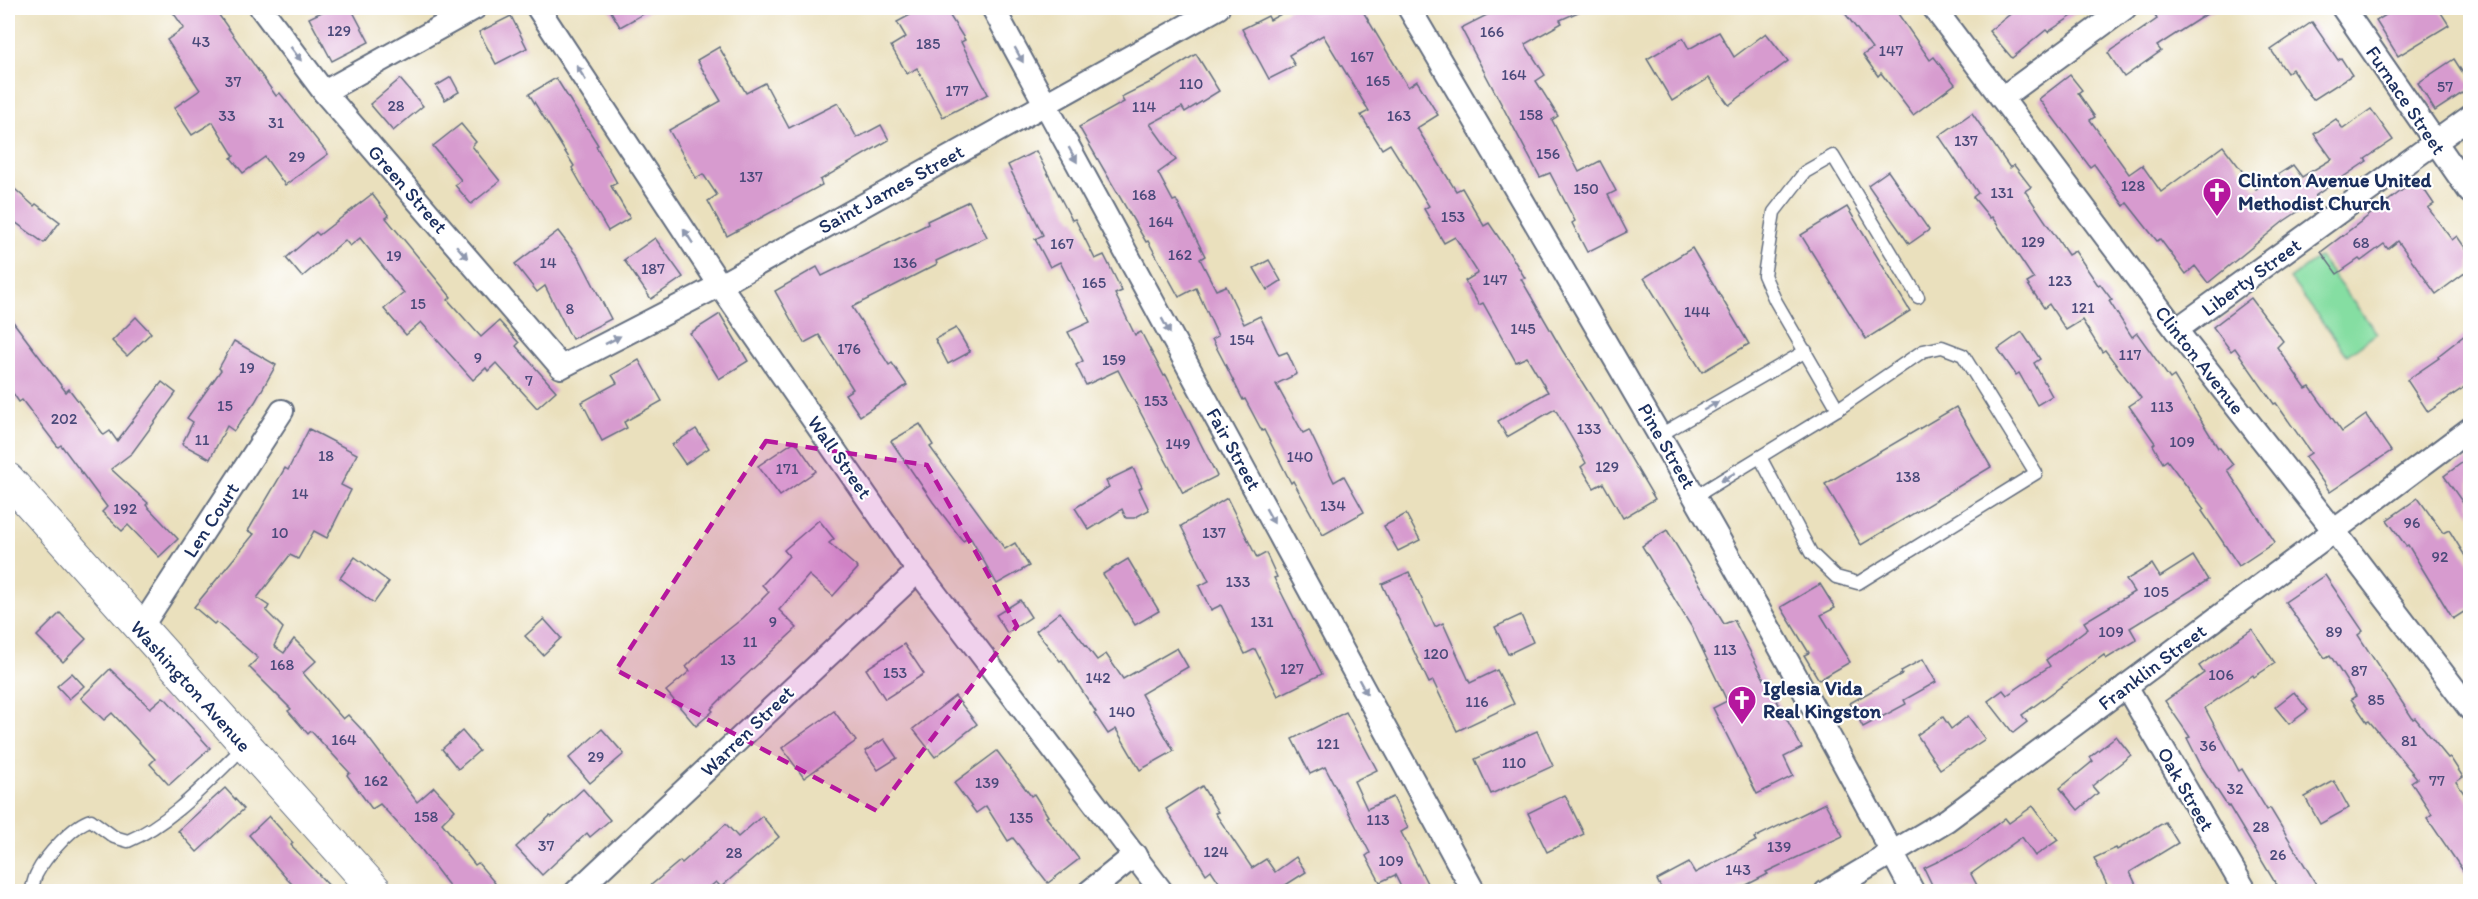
<svg xmlns="http://www.w3.org/2000/svg" width="2478" height="899" font-family="Itim,sans-serif">
  <style>
    .green { fill: #85dea2; stroke: #508680; stroke-width: 1.5 }
    .building { fill: #d79bcf }
    .lines { fill: none; stroke-linecap: round; stroke-linejoin: round }
    .lane-casing { stroke: #636d7f; stroke-width: 15 }
    .street-casing { stroke: #636d7f; stroke-width: 26 }
    .secondary-casing { stroke: #636d7f; stroke-width: 34 }
    .lane { stroke: #fff; stroke-width: 12 }
    .street { stroke: #fff; stroke-width: 22 }
    .secondary { stroke: #fff; stroke-width: 32 }
    .oneway { fill: #8d97ae }
    .marked { fill: #b5179e; fill-opacity: 0.2; stroke: #b5179e; stroke-width: 4.5; stroke-dasharray: 12 8; stroke-linejoin: round }
    .labels { text-anchor: middle; dominant-baseline: central; stroke-width: 4.5; stroke-linejoin: round; paint-order: stroke }
    .number-label { font-size: 16px; fill: #4a4a7a }
    .street-label { font-size: 20px; fill: #1b2f5e; stroke: #fff }
    .poi-label { font-size: 20px; font-weight: bold; fill: #1b2f5e; stroke: #fff; text-anchor: start }
  </style>
  <rect width="100%" height="100%" fill="#fff"/>
  <filter id="ink" filterUnits="userSpaceOnUse"><feTurbulence type="fractalNoise" baseFrequency=".0167" numOctaves="2"/><feDisplacementMap in="SourceGraphic" scale="12" xChannelSelector="R" yChannelSelector="G"/><feConvolveMatrix kernelMatrix="1 2 1 2 8 2 1 2 1" color-interpolation-filters="sRGB"/></filter>
  <filter id="wash" filterUnits="userSpaceOnUse"><feTurbulence type="fractalNoise" baseFrequency=".008" numOctaves="4" result="noise"/><feDisplacementMap in="SourceGraphic" scale="24" xChannelSelector="R" yChannelSelector="G"/><feGaussianBlur stdDeviation="1.35" result="paint"/><feColorMatrix in="noise" values="0 0 0 0 0 0 0 0 0 0 0 0 0 0 0 0 0 1.4 0 .05"/><feComposite in="paint" operator="in"/></filter>
  <g filter="url(#wash)">
    <rect width="100%" height="100%" fill="#eae0bd"/>
    <polygon class="green" points="2319,257 2377,333 2347,355 2290,279"/>
    <g id="blocks">
      <g class="building">
        <polygon points="170,8 214,8 276,96 280,93 328,154 285,185 265,157 243,173 231,158 234,156 213,122 192,135 174,108 200,90 167,40 184,28"/>
        <polygon points="330,8 351,8 369,42 332,61 309,18"/>
        <polygon points="609,8 654,8 620,27"/>
        <polygon points="923,8 945,8 965,40 961,42 988,94 943,117 917,68 907,74 891,46 906,37 897,22"/>
        <polygon points="1292,8 1361,8 1408,87 1417,81 1438,115 1417,128 1456,191 1462,188 1484,226 1489,223 1510,254 1525,278 1521,279 1562,350 1599,409 1601,408 1655,499 1623,518 1603,483 1594,488 1581,467 1586,463 1555,409 1507,437 1498,421 1548,392 1527,357 1516,362 1483,303 1479,305 1465,281 1478,273 1455,237 1444,243 1424,209 1429,206 1390,144 1382,149 1361,115 1369,111 1323,35 1289,55 1295,66 1269,79 1242,29 1268,16 1270,20"/>
        <polygon points="1486,8 1587,8 1560,20 1562,23 1525,44 1545,75 1536,81 1558,116 1552,120 1579,172 1600,161 1616,191 1608,195 1627,232 1587,252 1572,223 1575,221 1550,173 1540,177 1461,28 1489,14"/>
        <polygon points="1841,8 1894,8 1930,60 1934,57 1955,84 1913,115 1881,73 1878,76 1863,55 1872,49"/>
        <polygon points="2018,8 2084,8 2048,32 2046,30 2012,58 1989,31"/>
        <polygon points="2168,8 2216,8 2157,46 2161,51 2124,77 2108,53 2157,19 2155,16"/>
        <polygon points="2397,8 2438,8 2449,25 2398,56 2376,21"/>
        <polygon points="511,16 527,48 496,64 479,32"/>
        <polygon points="2312,22 2338,60 2341,58 2352,75 2313,100 2292,69 2287,73 2271,50"/>
        <polygon points="1719,32 1734,57 1766,33 1788,61 1729,105 1709,78 1672,101 1647,59 1683,38 1689,49"/>
        <polygon points="719,47 746,93 765,83 789,128 838,103 857,138 881,125 889,140 820,180 822,185 727,236 708,201 717,195 703,174 696,178 669,130 721,101 697,60"/>
        <polygon points="1196,54 1219,91 1185,112 1182,107 1150,124 1176,160 1158,173 1173,201 1176,200 1205,256 1200,259 1216,290 1226,286 1244,324 1260,316 1279,355 1287,352 1297,374 1276,384 1303,433 1309,430 1334,482 1344,476 1364,512 1323,535 1293,481 1291,483 1264,430 1262,431 1245,399 1243,400 1224,362 1212,339 1218,336 1196,288 1179,297 1148,241 1146,242 1079,127 1124,102 1121,97 1155,80"/>
        <polygon points="2454,59 2470,84 2470,88 2435,111 2418,83"/>
        <polygon points="2070,75 2082,90 2078,93 2095,117 2090,120 2129,174 2142,165 2161,192 2223,146 2256,189 2293,165 2302,177 2332,159 2314,134 2336,119 2343,129 2371,109 2393,140 2365,159 2367,161 2315,196 2317,199 2284,221 2208,283 2195,266 2186,274 2160,239 2157,241 2127,203 2124,206 2094,164 2090,167 2039,99"/>
        <polygon points="451,77 459,92 445,100 436,86"/>
        <polygon points="556,78 598,145 596,146 617,183 611,186 630,218 608,231 572,168 574,166 529,94"/>
        <polygon points="400,79 423,106 393,131 370,104"/>
        <polygon points="1972,113 2010,168 2014,165 2031,187 2025,191 2068,255 2075,251 2098,285 2100,284 2112,300 2109,301 2132,337 2137,333 2170,379 2174,376 2218,448 2219,447 2233,465 2227,470 2275,542 2239,566 2202,511 2204,509 2167,460 2163,463 2153,445 2155,443 2129,406 2141,398 2105,350 2102,352 2082,320 2066,330 2049,304 2044,308 2027,283 2034,279 1992,217 1990,218 1973,197 1978,193 1939,136"/>
        <polygon points="461,124 476,142 472,146 500,181 471,204 455,185 461,180 433,146"/>
        <polygon points="1036,151 1072,220 1075,219 1095,259 1104,255 1122,291 1115,294 1135,335 1141,332 1164,376 1166,375 1217,476 1183,493 1118,370 1086,385 1076,365 1083,361 1068,332 1090,322 1060,262 1050,267 1035,239 1043,235 1008,165"/>
        <polygon points="1888,171 1929,230 1909,244 1868,185"/>
        <polygon points="2417,179 2434,204 2428,208 2452,240 2457,236 2470,255 2470,269 2436,294 2398,241 2388,249 2384,244 2361,261 2359,259 2337,274 2321,252"/>
        <polygon points="8,183 34,206 36,204 60,222 44,243 8,217"/>
        <polygon points="372,194 389,216 386,218 451,297 448,300 481,337 499,321 519,343 516,346 556,391 537,408 496,363 488,371 486,368 473,380 421,322 406,335 384,309 404,293 360,238 350,246 345,240 302,277 286,258 316,232 319,235"/>
        <polygon points="969,201 987,237 936,261 937,264 852,307 889,365 892,363 907,385 860,416 845,394 853,389 819,335 804,343 775,291 817,267 822,276 928,224 927,221"/>
        <polygon points="1847,207 1910,311 1866,339 1801,235"/>
        <polygon points="558,231 581,261 611,319 572,339 545,286 537,292 515,264"/>
        <polygon points="655,238 683,277 651,299 624,260"/>
        <polygon points="1692,248 1749,344 1702,372 1644,278"/>
        <polygon points="1269,260 1281,281 1267,290 1254,268"/>
        <polygon points="2251,298 2283,341 2277,347 2306,389 2310,387 2342,432 2366,415 2391,451 2330,492 2305,457 2311,453 2276,403 2274,404 2235,348 2231,351 2213,327"/>
        <polygon points="720,314 748,361 719,379 690,333"/>
        <polygon points="8,315 66,392 69,389 104,435 110,431 117,441 162,382 176,393 132,453 111,469 148,503 146,505 178,539 159,557 128,525 122,531 102,512 107,507 61,445 58,447 22,400 19,402 8,386"/>
        <polygon points="136,317 151,333 127,356 112,341"/>
        <polygon points="956,328 970,352 948,364 935,339"/>
        <polygon points="2470,331 2470,383 2428,412 2407,380 2439,358 2438,356"/>
        <polygon points="2022,332 2040,359 2034,363 2052,396 2037,405 2019,373 2016,375 1998,349"/>
        <polygon points="234,341 276,365 255,402 234,431 227,426 210,459 182,444 193,422 187,418 221,370 219,368"/>
        <polygon points="639,360 662,401 624,422 627,428 602,441 582,402 617,383 612,375"/>
        <polygon points="1956,407 1991,467 1861,545 1825,484"/>
        <polygon points="920,424 933,445 930,447 1005,549 1015,543 1029,566 997,584 970,537 963,541 933,502 891,441"/>
        <polygon points="309,429 357,454 341,485 351,490 327,538 314,531 298,559 290,555 257,598 269,606 266,611 283,628 274,646 284,653 294,639 316,661 303,673 343,719 348,715 364,732 417,802 434,787 455,810 442,823 475,865 478,863 495,883 484,891 453,891 421,849 380,804 372,809 347,775 350,773 311,731 308,734 288,711 291,709 249,667 258,658 216,622 214,624 194,607 254,534 248,531 285,468 288,470"/>
        <polygon points="696,429 709,448 685,464 672,445"/>
        <polygon points="795,441 816,471 780,496 758,466"/>
        <polygon points="2470,457 2470,513 2444,476"/>
        <polygon points="1133,468 1142,487 1139,489 1149,510 1134,518 1126,518 1122,509 1089,530 1075,508 1109,487 1106,481"/>
        <polygon points="1227,498 1257,558 1266,553 1277,577 1274,578 1322,674 1278,696 1255,649 1245,654 1221,605 1211,610 1199,586 1209,581 1181,526"/>
        <polygon points="2418,498 2443,533 2449,530 2470,564 2470,608 2453,619 2408,545 2406,546 2387,520"/>
        <polygon points="1406,514 1420,540 1398,551 1384,526"/>
        <polygon points="819,520 834,539 829,543 858,568 833,596 809,575 779,610 797,628 732,688 711,709 713,711 696,726 666,691 690,671 686,667 705,648 743,618 769,592 762,585 789,556 784,550"/>
        <polygon points="1667,530 1724,624 1734,620 1765,681 1766,680 1802,748 1784,757 1793,776 1757,794 1713,708 1727,701 1691,626 1642,546"/>
        <polygon points="2193,556 2208,580 2130,628 2137,640 2106,659 2104,655 2022,715 2027,722 2013,733 1988,701 2003,690 2007,695 2050,666 2046,660 2088,628 2084,622 2134,592 2126,580 2152,564 2160,577"/>
        <polygon points="355,557 389,582 374,603 340,578"/>
        <polygon points="1128,559 1159,611 1135,625 1103,574"/>
        <polygon points="1409,572 1435,627 1443,623 1470,683 1497,670 1514,704 1457,731 1433,681 1429,683 1382,584"/>
        <polygon points="2325,575 2363,631 2358,635 2413,719 2415,718 2448,758 2450,757 2463,777 2456,782 2470,802 2470,881 2427,818 2432,814 2411,782 2417,778 2369,721 2367,722 2351,699 2356,696 2330,655 2325,658 2285,602"/>
        <polygon points="1820,584 1835,608 1821,615 1850,662 1819,680 1804,655 1809,653 1781,607"/>
        <polygon points="1020,600 1031,617 1007,633 996,615"/>
        <polygon points="1060,612 1097,660 1106,654 1123,679 1177,648 1188,667 1141,694 1174,751 1140,770 1116,729 1108,734 1094,713 1096,712 1062,660 1060,661 1036,631"/>
        <polygon points="60,613 86,639 63,662 37,636"/>
        <polygon points="1521,615 1533,642 1508,654 1495,627"/>
        <polygon points="544,619 561,638 543,655 525,636"/>
        <polygon points="2252,629 2275,663 2254,677 2253,675 2205,708 2239,771 2242,769 2267,810 2270,808 2316,884 2303,891 2280,891 2229,806 2228,807 2202,767 2187,738 2190,737 2165,701 2204,673 2199,666"/>
        <polygon points="904,644 924,674 885,699 866,669"/>
        <polygon points="1923,659 1936,682 1904,700 1906,704 1863,727 1850,703 1902,674 1901,671"/>
        <polygon points="110,669 150,708 163,697 166,699 210,748 169,785 150,764 155,759 112,713 104,720 81,698"/>
        <polygon points="72,673 84,686 69,699 57,686"/>
        <polygon points="2294,692 2308,710 2289,724 2275,707"/>
        <polygon points="955,696 977,724 935,757 913,729"/>
        <polygon points="834,711 856,741 804,778 782,748"/>
        <polygon points="1346,712 1377,770 1354,781 1367,809 1393,797 1408,828 1401,832 1431,891 1403,891 1395,875 1380,882 1366,856 1370,853 1325,767 1310,774 1292,739"/>
        <polygon points="1968,716 1985,739 1940,769 1917,735 1943,717 1951,729"/>
        <polygon points="602,729 624,754 590,783 569,758"/>
        <polygon points="462,731 479,751 458,769 442,749"/>
        <polygon points="1537,731 1553,766 1491,794 1475,759"/>
        <polygon points="2116,736 2131,755 2092,786 2098,793 2078,810 2060,788 2093,761 2090,757"/>
        <polygon points="884,739 897,758 878,770 865,751"/>
        <polygon points="997,751 1031,796 1034,794 1048,816 1046,817 1079,859 1048,883 1013,838 1008,841 986,806 976,813 954,783"/>
        <polygon points="2334,781 2349,808 2320,824 2305,797"/>
        <polygon points="1202,786 1218,812 1215,813 1252,868 1266,859 1275,872 1296,857 1306,872 1284,886 1287,891 1225,891 1211,870 1206,874 1166,809"/>
        <polygon points="225,788 244,809 197,852 178,831"/>
        <polygon points="583,789 610,820 590,837 587,833 542,875 516,847 550,816 552,817"/>
        <polygon points="1565,795 1584,834 1547,852 1528,813"/>
        <polygon points="1825,803 1843,836 1766,872 1768,874 1735,891 1660,891 1662,890 1657,880 1689,863 1695,873 1756,841 1754,838"/>
        <polygon points="2033,806 2058,840 2035,856 2022,837 1971,874 1980,891 1935,891 1924,868 1966,848 2005,818 2009,823"/>
        <polygon points="269,816 293,843 291,845 334,891 299,891 287,879 249,835"/>
        <polygon points="762,816 779,837 721,887 716,882 705,891 644,891 680,861 682,863 726,824 738,837"/>
        <polygon points="2165,822 2178,843 2130,872 2139,891 2110,891 2094,858 2116,848 2117,850"/>
      </g>
    </g>
  </g>
  <g filter="url(#ink)">
    <use href="#blocks" fill-opacity="0" stroke="#636d7f" stroke-width="1.5"/>
    <g class="lines">
      <g class="lane-casing">
        <g id="lane">
          <polyline points="1660,435 1806,351"/>
          <polyline points="1760,457 1811,553 1836,577 1858,583 2036,473 1963,355 1942,347 1923,351 1838,409"/>
          <polyline points="1696,496 1838,409 1775,300 1764,275 1774,212 1805,172 1833,156 1918,297"/>
          <path d="M31,892C33,886 34,878 37,873C45,857 74,824 91,820L114,837L128,841C173,822 209,780 245,746"/>
        </g>
      </g>
      <g class="street-casing">
        <g id="street">
          <polyline points="261,8 324,92 561,367 720,285 1218,8"/>
          <polyline points="538,8 720,285 918,571 1162,892"/>
          <polyline points="993,8 1474,892"/>
          <path d="M1409,8C1581,300 1754,591 1913,892"/>
          <polyline points="1934,8 2176,330 2335,532 2470,709"/>
          <polyline points="2343,8 2470,192"/>
          <polyline points="324,92 475,8"/>
          <polyline points="2002,98 2125,8"/>
          <polyline points="2176,330 2470,117"/>
          <polyline points="140,629 282,411"/>
          <polyline points="2126,686 2246,892"/>
          <polyline points="576,892 918,571"/>
          <polyline points="1089,892 1135,855"/>
          <polyline points="1826,892 1947,820 2470,429"/>
        </g>
      </g>
      <g class="secondary-casing">
        <polyline id="secondary" points="8,479 377,892"/>
      </g>
      <use href="#lane" class="lane"/>
      <use href="#street" class="street"/>
      <use href="#secondary" class="secondary"/>
    </g>
    <defs><path id="oneway-solid" d="M-6-.8H1V-3.2L6.5 0L1 3.2V.8H-6Z" transform="scale(1.5)"/></defs>
    <g class="oneway">
      <use href="#oneway-solid" transform="translate(296 54) rotate(53)"/>
      <use href="#oneway-solid" transform="translate(1019 55) rotate(61)"/>
      <use href="#oneway-solid" transform="translate(581 73) rotate(-123)"/>
      <use href="#oneway-solid" transform="translate(1073 155) rotate(61)"/>
      <use href="#oneway-solid" transform="translate(688 236) rotate(-123)"/>
      <use href="#oneway-solid" transform="translate(462 252) rotate(49)"/>
      <use href="#oneway-solid" transform="translate(1166 326) rotate(61)"/>
      <use href="#oneway-solid" transform="translate(613 340) rotate(-27)"/>
      <use href="#oneway-solid" transform="translate(1711 406) rotate(-30)"/>
      <use href="#oneway-solid" transform="translate(1728 477) rotate(148)"/>
      <use href="#oneway-solid" transform="translate(1270 516) rotate(61)"/>
      <use href="#oneway-solid" transform="translate(1363 687) rotate(61)"/>
    </g>
  </g>
  <path class="marked" d="M766,441L927,465L1017,626L877,811L616,670Z"/>
  <defs>
    <g id="church-pin" transform="scale(1.5)"><path d="M0 17L-7.5 6A9.5 9.5 0 1 1 7.5 6Z" fill="#b5179e" stroke="#fff"/><path d="M-1.2-6h2.4v3.5h3.3v2.4h-3.3V6h-2.4V-.1h-3.3v-2.4h3.3Z" fill="#fff"/></g>
  </defs>
  <g fill-rule="evenodd">
    <use href="#church-pin" x="2217" y="192"/>
    <use href="#church-pin" x="1742" y="700"/>
  </g>
  <g class="labels">
    <g class="number-label">
      <text x="339" y="30">129</text>
      <text x="1492" y="31">166</text>
      <text x="201" y="41">43</text>
      <text x="928" y="43">185</text>
      <text x="1891" y="50">147</text>
      <text x="1362" y="56">167</text>
      <text x="1514" y="74">164</text>
      <text x="1378" y="80">165</text>
      <text x="233" y="81">37</text>
      <text x="1191" y="83">110</text>
      <text x="2445" y="86">57</text>
      <text x="957" y="90">177</text>
      <text x="396" y="105">28</text>
      <text x="1144" y="106">114</text>
      <text x="1531" y="114">158</text>
      <text x="227" y="115">33</text>
      <text x="1399" y="115">163</text>
      <text x="276" y="122">31</text>
      <text x="1966" y="140">137</text>
      <text x="1548" y="153">156</text>
      <text x="297" y="156">29</text>
      <text x="751" y="176">137</text>
      <text x="2133" y="185">128</text>
      <text x="1586" y="188">150</text>
      <text x="2002" y="192">131</text>
      <text x="1144" y="194">168</text>
      <text x="1453" y="216">153</text>
      <text x="1161" y="221">164</text>
      <text x="2033" y="241">129</text>
      <text x="2361" y="242">68</text>
      <text x="1062" y="243">167</text>
      <text x="1180" y="254">162</text>
      <text x="394" y="255">19</text>
      <text x="548" y="262">14</text>
      <text x="905" y="262">136</text>
      <text x="653" y="268">187</text>
      <text x="1495" y="279">147</text>
      <text x="2060" y="280">123</text>
      <text x="1094" y="282">165</text>
      <text x="418" y="303">15</text>
      <text x="2083" y="307">121</text>
      <text x="570" y="308">8</text>
      <text x="1697" y="311">144</text>
      <text x="1523" y="328">145</text>
      <text x="1242" y="339">154</text>
      <text x="849" y="348">176</text>
      <text x="2130" y="354">117</text>
      <text x="478" y="357">9</text>
      <text x="1114" y="359">159</text>
      <text x="247" y="367">19</text>
      <text x="529" y="380">7</text>
      <text x="1156" y="400">153</text>
      <text x="225" y="405">15</text>
      <text x="2162" y="406">113</text>
      <text x="64" y="418">202</text>
      <text x="1589" y="428">133</text>
      <text x="202" y="439">11</text>
      <text x="2182" y="441">109</text>
      <text x="1178" y="443">149</text>
      <text x="326" y="455">18</text>
      <text x="1300" y="456">140</text>
      <text x="1607" y="466">129</text>
      <text x="787" y="468">171</text>
      <text x="1908" y="476">138</text>
      <text x="300" y="493">14</text>
      <text x="1333" y="505">134</text>
      <text x="125" y="508">192</text>
      <text x="2412" y="522">96</text>
      <text x="280" y="532">10</text>
      <text x="1214" y="532">137</text>
      <text x="2440" y="556">92</text>
      <text x="1238" y="581">133</text>
      <text x="2156" y="591">105</text>
      <text x="773" y="621">9</text>
      <text x="1262" y="621">131</text>
      <text x="2111" y="631">109</text>
      <text x="2334" y="631">89</text>
      <text x="750" y="641">11</text>
      <text x="1725" y="649">113</text>
      <text x="1436" y="653">120</text>
      <text x="728" y="659">13</text>
      <text x="282" y="664">168</text>
      <text x="1292" y="668">127</text>
      <text x="2359" y="670">87</text>
      <text x="895" y="672">153</text>
      <text x="2221" y="674">106</text>
      <text x="1098" y="677">142</text>
      <text x="2376" y="699">85</text>
      <text x="1477" y="701">116</text>
      <text x="1122" y="711">140</text>
      <text x="344" y="739">164</text>
      <text x="2409" y="740">81</text>
      <text x="1328" y="743">121</text>
      <text x="2208" y="745">36</text>
      <text x="596" y="756">29</text>
      <text x="1514" y="762">110</text>
      <text x="376" y="780">162</text>
      <text x="2437" y="780">77</text>
      <text x="987" y="782">139</text>
      <text x="2235" y="788">32</text>
      <text x="426" y="816">158</text>
      <text x="1021" y="817">135</text>
      <text x="1378" y="819">113</text>
      <text x="2261" y="826">28</text>
      <text x="546" y="845">37</text>
      <text x="1779" y="846">139</text>
      <text x="1216" y="851">124</text>
      <text x="734" y="852">28</text>
      <text x="2278" y="854">26</text>
      <text x="1391" y="860">109</text>
      <text x="1738" y="869">143</text>
    </g>
    <g class="street-label">
      <text transform="translate(2406 100) rotate(56)">Furnace Street</text>
      <text transform="translate(408 189) rotate(49)">Green Street</text>
      <text transform="translate(891 189) rotate(-29)">Saint James Street</text>
      <text transform="translate(2251 277) rotate(-36)">Liberty Street</text>
      <text transform="translate(2200 360) rotate(52)">Clinton Avenue</text>
      <text transform="translate(1667 446) rotate(60)">Pine Street</text>
      <text transform="translate(1234 449) rotate(61)">Fair Street</text>
      <text transform="translate(840 457) rotate(55)">Wall Street</text>
      <text transform="translate(211 520) rotate(-57)">Len Court</text>
      <text transform="translate(2152 667) rotate(-37)">Franklin Street</text>
      <text transform="translate(191 686) rotate(48)">Washington Avenue</text>
      <text transform="translate(747 731) rotate(-44)">Warren Street</text>
      <text transform="translate(2186 789) rotate(60)">Oak Street</text>
    </g>
    <g class="poi-label">
      <text x="2238" y="180">Clinton Avenue United<tspan x="2238" dy="23">Methodist Church</tspan></text>
      <text x="1763" y="688">Iglesia Vida<tspan x="1763" dy="23">Real Kingston</tspan></text>
    </g>
  </g>
  <rect width="2478" height="899" fill="none" stroke="#fff" stroke-width="30"/>
</svg>
